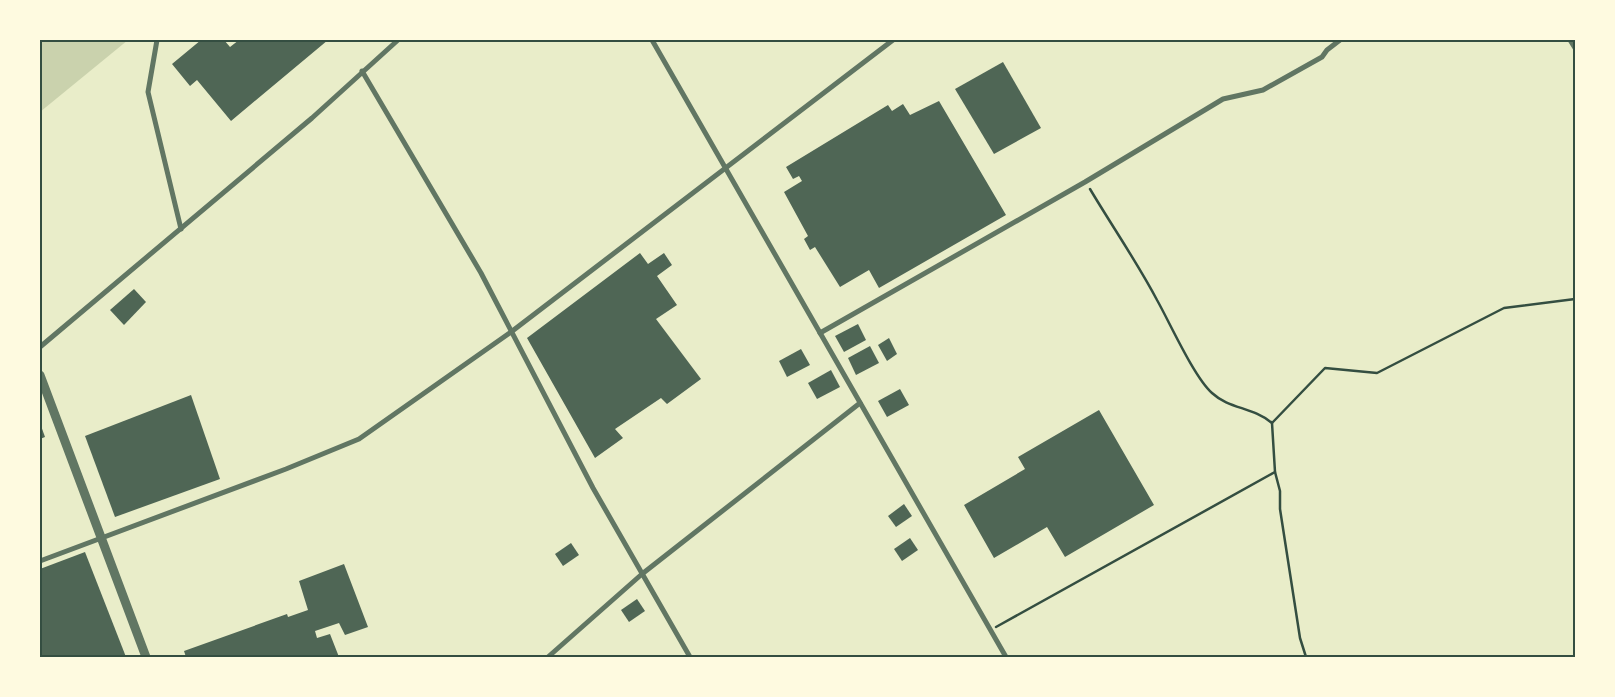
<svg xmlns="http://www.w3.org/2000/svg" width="1615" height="697" font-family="'Fira Sans Condensed',sans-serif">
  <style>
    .green { fill: #cad2ad }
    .building { fill: #4f6655 }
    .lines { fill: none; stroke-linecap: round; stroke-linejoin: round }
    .path { stroke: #344e41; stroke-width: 2.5 }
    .minor { stroke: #617663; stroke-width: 5 }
    .tertiary { stroke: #617663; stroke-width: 9 }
    .neatline { fill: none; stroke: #344e41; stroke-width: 2 }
  </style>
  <rect width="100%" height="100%" fill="#e9edc9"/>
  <polygon class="green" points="40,40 128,40 40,112"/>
  <g class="building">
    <polygon points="201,40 224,40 230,47 239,40 328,40 231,121 197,80 190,86 172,64"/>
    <polygon points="1003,62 1041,128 994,154 955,89"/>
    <polygon points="939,101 1006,215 879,288 869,270 840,287 815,247 810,250 804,239 808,236 784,192 802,181 799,176 793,179 786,167 888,105 892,111 903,104 910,115"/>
    <polygon points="640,253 648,264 664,253 672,265 657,276 677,305 656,319 701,379 667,404 661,398 615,429 623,438 595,458 527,338"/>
    <polygon points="134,289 146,302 124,325 110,310"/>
    <polygon points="858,324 866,340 844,352 835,336"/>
    <polygon points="889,338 897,354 887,361 878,345"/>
    <polygon points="870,346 879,363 856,375 848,358"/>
    <polygon points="801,349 810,365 787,377 779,361"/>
    <polygon points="831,370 840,387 817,399 808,383"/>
    <polygon points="900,389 909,405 887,417 878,401"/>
    <polygon points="191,395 220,479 115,517 85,436"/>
    <polygon points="1099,410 1154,505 1065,557 1047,527 994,558 964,505 1025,469 1018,457"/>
    <polygon points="40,423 45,437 40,439"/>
    <polygon points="904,504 912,516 896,527 888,516"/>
    <polygon points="910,538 918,550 902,561 894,549"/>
    <polygon points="571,543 579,555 563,566 555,554"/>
    <polygon points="85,552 126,657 40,657 40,569"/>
    <polygon points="344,564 368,627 345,635 339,623 315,631 317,638 330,634 339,657 186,657 184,651 287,614 288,617 308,610 299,581"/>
    <polygon points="637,599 645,611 629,622 621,610"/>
  </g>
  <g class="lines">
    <g class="path">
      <path d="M1090,189C1112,226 1137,262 1157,300C1170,323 1194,377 1212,393C1229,409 1253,407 1272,423L1275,472L1280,491V509L1300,638L1306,657"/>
      <polyline points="1272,423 1325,368 1377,373 1504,308 1575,299"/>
      <polyline points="996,627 1275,472"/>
    </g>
    <g class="minor">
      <polyline points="157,40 148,92 181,229"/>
      <polyline points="652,40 1006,657"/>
      <polyline points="1570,40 1575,48"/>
      <polyline points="362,71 481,273 593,488 690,657"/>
      <polyline points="820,333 1085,182 1223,99 1263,90 1322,57 1327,50 1340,40"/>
      <polyline points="40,347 312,118 398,40"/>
      <polyline points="40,561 286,469 359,439 511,332 893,40"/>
      <polyline points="548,657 642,574 860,403"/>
    </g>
    <polyline class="tertiary" points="40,375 146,657"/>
  </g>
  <rect width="1615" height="697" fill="none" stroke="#fefae0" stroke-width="82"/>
  <rect x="41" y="41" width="1533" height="615" class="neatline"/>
</svg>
